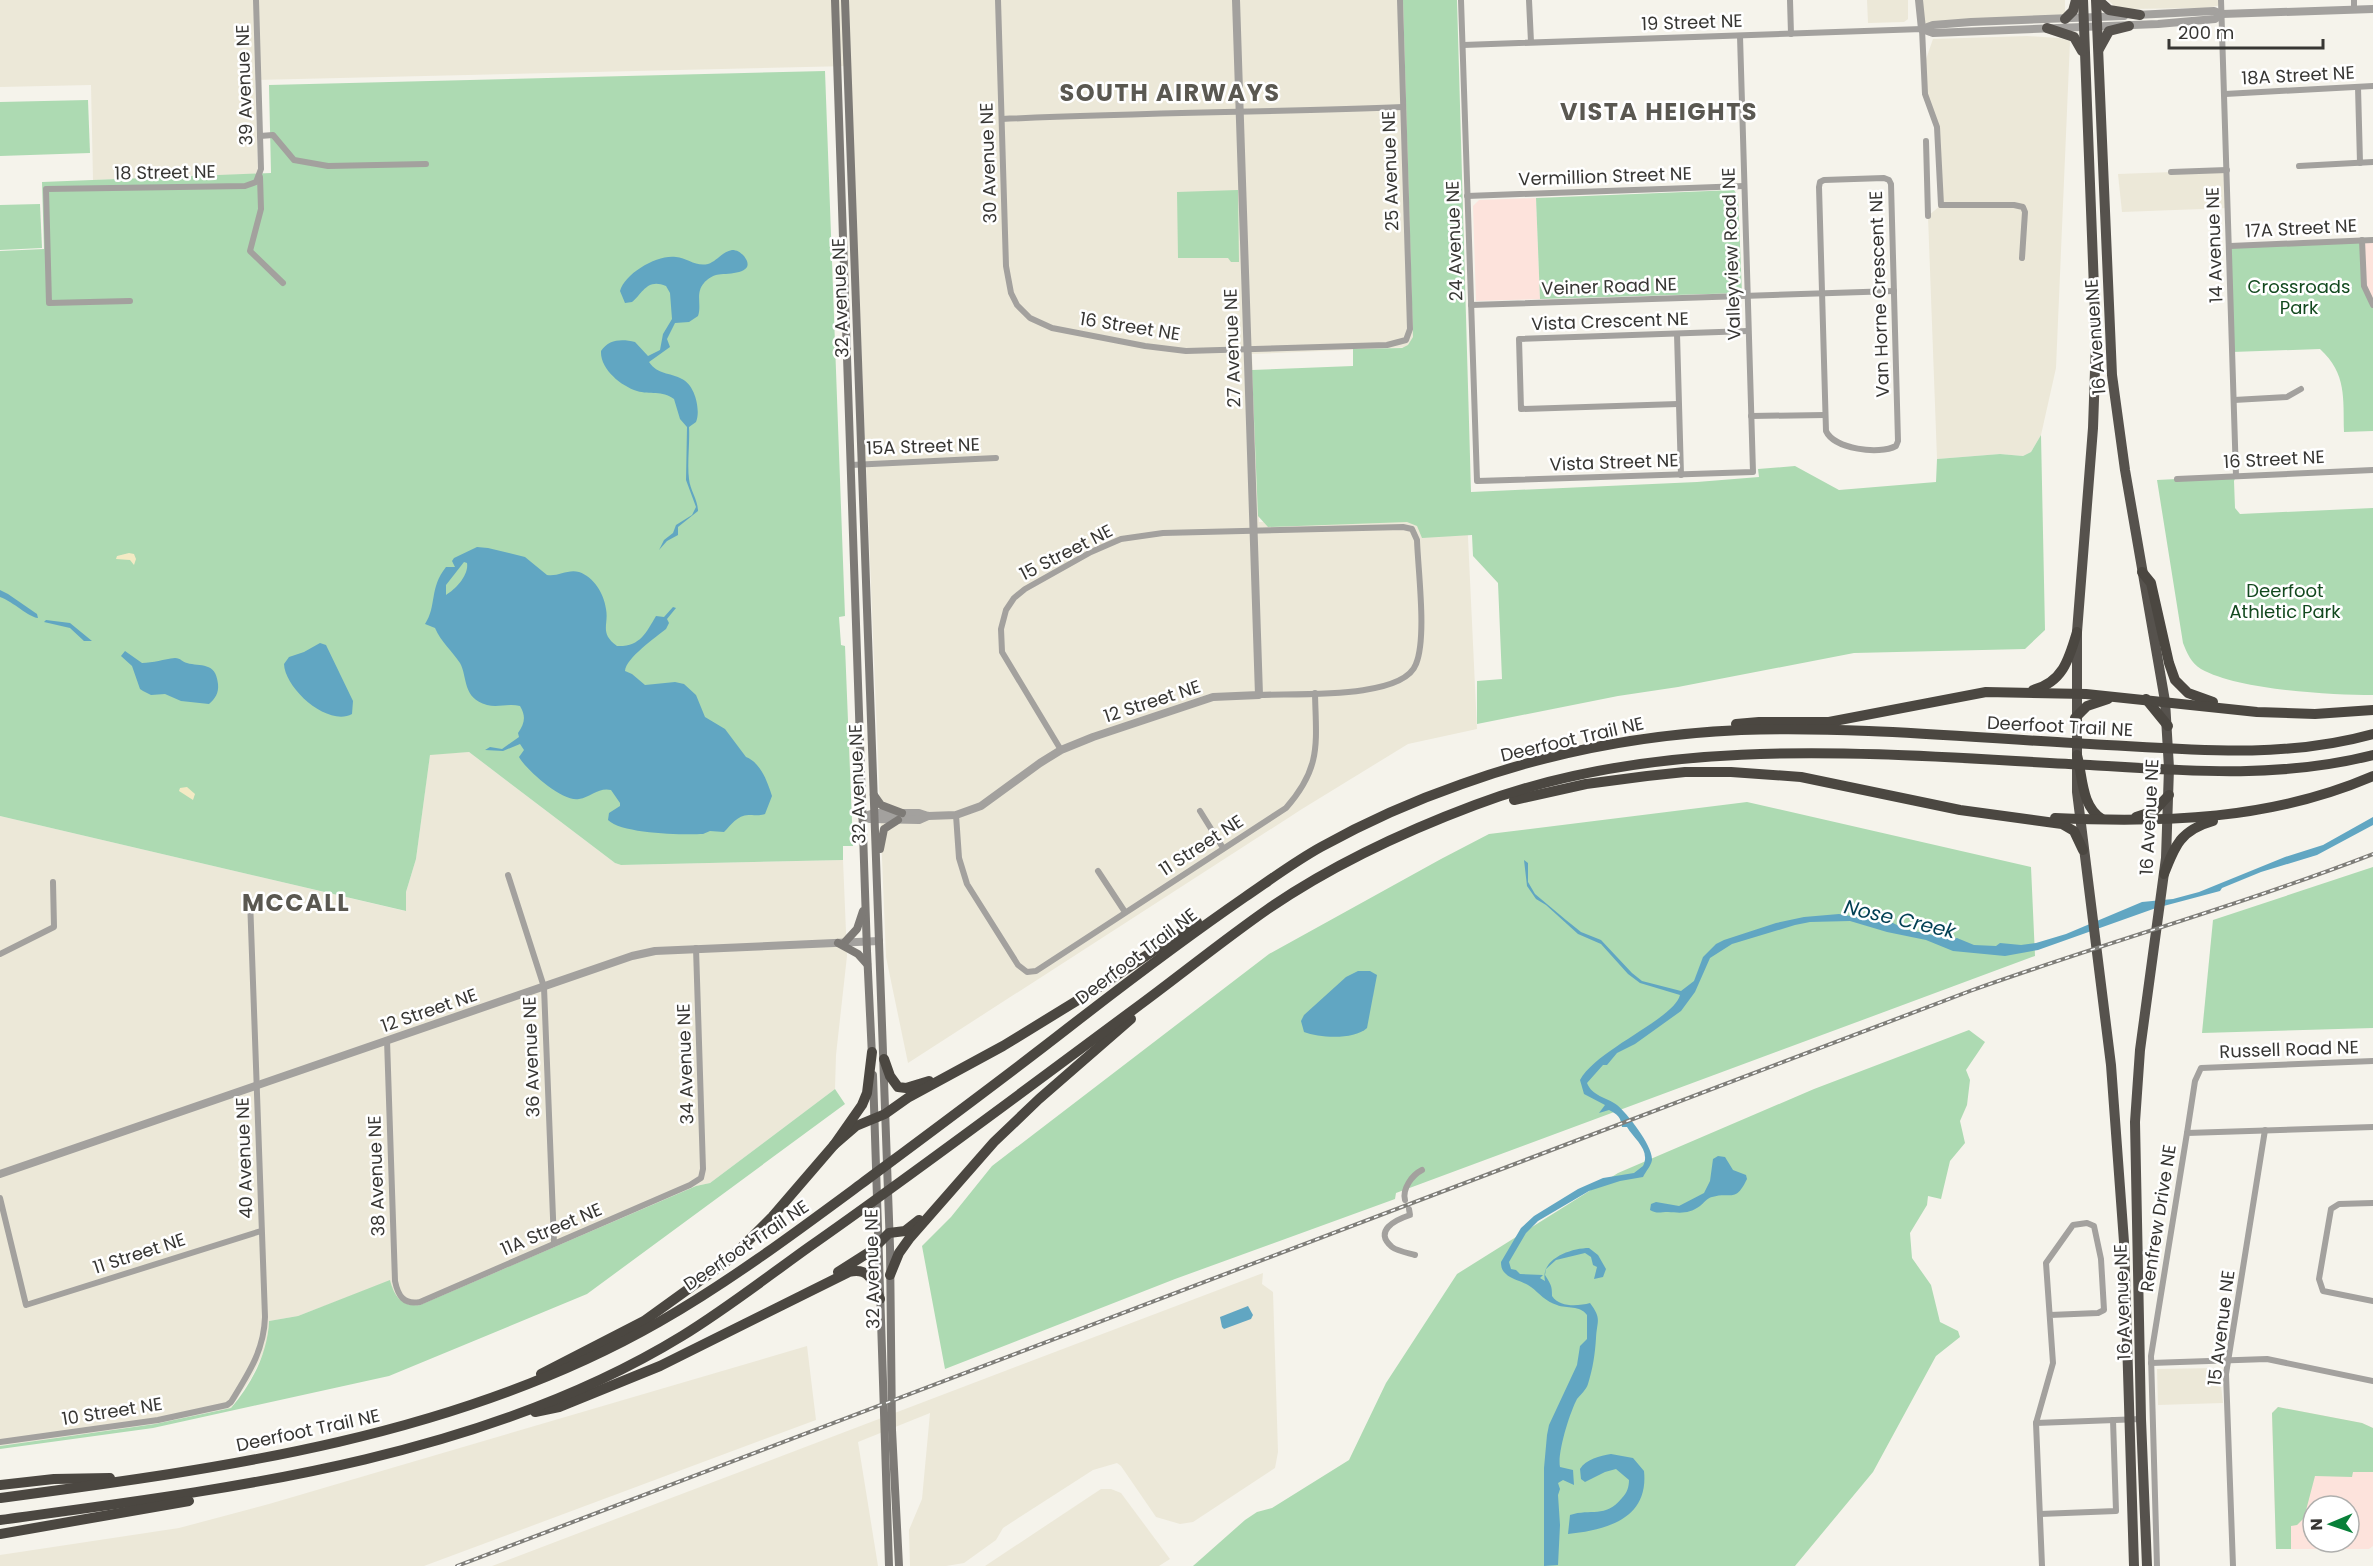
<svg xmlns="http://www.w3.org/2000/svg" width="2373" height="1566" font-family="Poppins,sans-serif">
  <style>
    .built { fill: #ece8d8 }
    .education { fill: #fde3dc; fill-rule: evenodd }
    .green { fill: #addab2 }
    .sand { fill: #f3eac4 }
    .water { fill: #61a6c2; fill-rule: evenodd }
    .lines { fill: none; stroke-linecap: round; stroke-linejoin: round }
    .minor { stroke: #a3a19e; stroke-width: 6 }
    .tertiary { stroke: #a3a19e; stroke-width: 8 }
    .secondary { stroke: #7d7a76; stroke-width: 8 }
    .trunk { stroke: #56524d; stroke-width: 10 }
    .motorway { stroke: #4b4741; stroke-width: 10 }
    .rail-casing { stroke: #7f7e79; stroke-width: 4 }
    .rail { stroke: #fff; stroke-width: 1.5; stroke-dasharray: 4.5; stroke-linecap: butt }
    .labels { text-anchor: middle; dominant-baseline: central; stroke-width: 5; stroke-linejoin: round; paint-order: stroke }
    .street-label { font-size: 18px; fill: #373633; stroke: #fff }
    .park-label { font-size: 18px; fill: #13491f; stroke: #fff }
    .water-label { font-size: 20px; font-style: italic; fill: #003f53; stroke: #fff }
    .district-label { font-size: 24px; font-weight: bold; letter-spacing: 1.5px; fill: #5a5851; stroke: #fff }
  </style>
  <rect width="100%" height="100%" fill="#f5f3eb"/>
  <g class="built">
    <polygon points="0,0 1404,0 1414,347 1252,354 1259,522 1467,516 1477,729 1408,744 1302,809 908,1063 886,957 850,66 255,80 258,174 93,180 91,85 0,87"/>
    <polygon points="1867,0 1908,0 1908,19 1904,22 1868,23"/>
    <polygon points="1919,0 2065,0 2065,19 1922,29"/>
    <polygon points="2108,0 2221,0 2221,5 2207,8 2123,9 2116,8"/>
    <polygon points="2027,36 2059,38 2070,41 2056,368 2041,435 2031,452 2023,456 2000,454 1937,459 1928,216 1941,205 1938,140 1925,94 1925,62 1933,39"/>
    <polygon points="2227,170 2228,208 2122,212 2118,174"/>
    <polygon points="469,752 615,863 621,865 843,860 847,956 836,1055 835,1089 710,1183 696,1186 420,1305 409,1305 400,1301 393,1291 390,1281 298,1316 269,1321 267,1345 261,1358 251,1378 231,1408 155,1424 0,1446 0,816 405,911 406,892 416,859 430,754"/>
    <polygon points="1263,1273 1262,1284 1273,1292 1278,1452 1275,1468 1193,1522 1180,1524 1156,1517 1121,1466 1117,1463 1093,1470 1003,1528 996,1540 964,1563 946,1566 910,1566 909,1530 922,1499 930,1413 858,1442 878,1566 492,1566"/>
    <polygon points="807,1346 816,1420 424,1566 0,1566 0,1555 179,1528 269,1504"/>
    <polygon points="2219,1368 2223,1403 2158,1405 2157,1369"/>
    <polygon points="1101,1489 1111,1489 1121,1493 1170,1559 1159,1566 985,1566"/>
  </g>
  <g class="education">
    <polygon points="1536,198 1540,299 1476,301 1473,206 1479,200"/>
    <polygon points="2362,240 2373,240 2373,305 2368,297"/>
    <path d="M2278,1407L2362,1423L2373,1428V1546L2369,1549H2276L2272,1413ZM2313,1506H2349V1542H2313Z"/>
  </g>
  <g class="green">
    <polygon points="1403,0 1457,0 1471,492 1697,482 1759,477 1758,469 1795,466 1839,490 1936,482 1937,459 2000,454 2023,456 2031,452 2041,435 2045,630 2025,649 1854,653 1678,687 1618,696 1477,724 1477,681 1502,679 1498,583 1473,556 1472,535 1422,538 1417,526 1407,522 1268,527 1258,516 1252,370 1353,366 1353,349 1402,348 1408,345 1413,337"/>
    <polygon points="825,71 845,616 839,617 841,645 845,646 853,846 843,846 843,860 621,865 615,863 469,752 430,755 416,859 406,892 406,911 0,816 0,251 44,249 42,182 271,173 269,85"/>
    <polygon points="88,100 90,153 0,156 0,102"/>
    <polygon points="1238,190 1239,262 1231,262 1228,258 1178,258 1177,192"/>
    <polygon points="1734,190 1738,196 1742,293 1540,299 1536,198"/>
    <polygon points="40,204 42,248 0,250 0,205"/>
    <path d="M2362,240L2364,286L2373,305V431L2344,432C2343,398 2347,374 2320,349L2232,352L2230,246Z"/>
    <path d="M2236,476L2234,481L2235,508L2240,514L2373,508V695C2330,695 2238,690 2201,669C2191,663 2187,653 2183,643L2157,480Z"/>
    <polygon points="1747,802 2031,867 2035,956 1396,1193 1395,1199 1175,1279 945,1369 922,1246 951,1217 992,1166 1269,954 1441,859 1489,834"/>
    <polygon points="2373,867 2373,1028 2202,1033 2213,920"/>
    <polygon points="1969,1030 1985,1042 1966,1070 1970,1080 1967,1105 1960,1121 1965,1143 1950,1161 1941,1199 1928,1196 1927,1205 1910,1233 1912,1258 1931,1285 1940,1322 1958,1331 1960,1337 1936,1356 1873,1472 1795,1566 1193,1566 1245,1520 1257,1512 1272,1508 1349,1460 1386,1383 1457,1274 1618,1173 1814,1089"/>
    <path d="M835,1089L845,1104L587,1294L389,1376L153,1428L0,1449V1446L155,1424L231,1408C252,1384 268,1352 269,1321L298,1316L390,1280C394,1296 402,1307 420,1305L696,1186L710,1183Z"/>
    <polygon points="2278,1407 2362,1423 2373,1428 2373,1472 2353,1472 2352,1477 2315,1476 2304,1518 2297,1525 2291,1526 2291,1549 2276,1549 2272,1413"/>
  </g>
  <g class="sand">
    <polygon points="129,553 134,554 136,559 134,565 130,560 116,559 117,556"/>
    <polygon points="187,787 195,794 193,800 179,791 180,788"/>
  </g>
  <g class="water">
    <path d="M732,250C737,250 740,252 744,256C759,276 723,273 716,275C712,276 706,280 704,283C695,293 702,305 698,316L689,322L675,323L667,339L670,347L649,362C658,375 669,372 682,379C695,385 701,410 696,422L689,427C690,443 687,464 689,479C690,490 698,500 698,511L678,527V535L667,541L659,550L664,540L673,533L676,525L692,515L696,507L686,480L687,427L680,419L674,399C662,390 650,395 637,391C621,386 600,369 601,351C609,339 622,339 635,342L648,356L660,350L663,334L672,319L670,293L666,286C647,278 643,293 632,302L625,303L620,291C625,273 658,254 676,257C687,258 696,267 708,264C717,261 722,252 732,250Z"/>
    <path d="M477,547L488,548L525,557L547,575C558,577 567,569 579,572C594,577 604,594 606,609C609,625 599,633 617,646C640,647 646,633 656,616L664,617L673,607L676,608L667,619L669,623L666,629C655,638 626,658 625,671L632,674L645,685L675,682L684,684L696,695L705,717L725,729L746,757C761,763 767,781 772,796L765,814C759,816 756,815 750,815C738,814 731,825 724,832L710,831L703,834C683,835 622,834 608,820L609,813L620,806V803L611,790C599,787 591,797 579,799C564,803 526,770 519,757L524,750L520,744L503,751L485,750L490,747L502,749L519,737L518,733C525,723 526,716 520,706C509,703 498,708 487,705C462,698 468,678 460,663C452,651 441,642 435,628L425,624C437,606 429,588 446,567H455L452,561L454,558ZM464,562L467,563C469,575 456,589 446,595V585Z"/>
    <path d="M0,590L8,594L37,614L38,618C28,617 14,602 0,597Z"/>
    <polygon points="46,620 70,623 92,641 84,641 70,628 44,622"/>
    <path d="M320,643L326,645L353,701L352,714C328,727 285,689 284,664L289,657L304,652Z"/>
    <path d="M125,651L142,663C153,663 164,659 175,658C181,658 182,662 187,663C200,667 216,661 218,684C219,693 215,699 209,704L181,701L165,694L151,695L143,691L140,689L132,666L121,656Z"/>
    <path d="M2373,817V825L2317,855L2261,872L2222,888L2220,891L2156,908L2038,950L2005,956L1953,951L1926,940L1887,932L1850,921L1810,922L1795,925L1732,944L1710,958L1695,992L1681,1011L1635,1044L1617,1053L1607,1065H1603L1587,1083C1592,1096 1606,1097 1617,1105C1627,1113 1653,1146 1652,1160C1651,1166 1646,1171 1643,1177L1620,1181L1589,1191L1538,1221L1526,1233L1509,1262L1511,1269L1516,1270L1520,1274L1543,1275L1540,1278L1545,1281C1540,1259 1571,1248 1589,1248L1598,1255L1606,1269L1603,1277L1594,1279L1597,1267L1593,1265L1591,1257L1585,1253L1556,1260L1546,1269L1545,1275C1551,1285 1552,1285 1552,1296C1560,1308 1579,1306 1590,1303C1602,1319 1597,1320 1596,1338C1595,1354 1593,1368 1588,1384C1586,1390 1581,1394 1577,1399C1570,1412 1557,1453 1560,1467L1573,1470L1574,1485L1563,1480L1558,1483L1560,1489L1558,1495L1560,1525L1558,1565L1544,1566V1468L1547,1435L1549,1425L1577,1365L1580,1346L1587,1339V1315C1580,1305 1567,1309 1557,1305C1546,1302 1539,1293 1531,1287C1523,1281 1512,1280 1506,1274C1502,1271 1501,1267 1501,1262L1521,1228L1534,1216L1578,1189L1603,1178L1634,1173L1643,1166C1651,1150 1634,1139 1627,1127H1622C1621,1117 1617,1114 1609,1110L1599,1113L1605,1105L1584,1094L1580,1080C1597,1049 1674,1019 1680,995L1640,983L1628,974L1601,944L1578,934L1546,905L1536,899L1527,886L1524,860L1528,863V882L1535,894L1566,920L1581,932L1601,940L1632,973L1642,981L1681,991L1694,981L1703,957L1716,944L1724,940L1776,923L1804,917L1839,914L1874,920L1880,918L1885,923L1891,922L1905,929L1951,939L1957,938L1974,945L1996,946L2000,943L2021,945L2036,943L2066,934L2142,902L2173,899L2199,892L2285,857L2323,845Z"/>
    <path d="M1358,971H1370L1377,975L1367,1028C1354,1040 1320,1038 1304,1032L1301,1021L1304,1015L1346,977Z"/>
    <path d="M1718,1156L1725,1157L1733,1170L1746,1175L1747,1179C1735,1204 1731,1191 1712,1197C1707,1198 1704,1203 1700,1206C1689,1214 1681,1213 1668,1212C1660,1212 1657,1214 1650,1210L1651,1204L1656,1202L1679,1206L1704,1193L1710,1181L1713,1159Z"/>
    <polygon points="1248,1306 1253,1315 1251,1319 1224,1329 1222,1327 1220,1317"/>
    <path d="M1611,1454L1633,1458L1644,1471C1649,1519 1606,1530 1568,1534L1570,1515C1591,1508 1605,1519 1622,1498C1627,1493 1629,1487 1629,1480L1616,1469L1605,1472L1585,1482L1581,1479L1580,1469C1586,1459 1600,1456 1611,1454Z"/>
  </g>
  <g class="lines">
    <g class="minor">
      <polyline points="998,0 1006,266 1011,293 1017,305 1030,318 1052,328 1145,346 1186,351 1387,345 1406,340 1410,329 1400,0"/>
      <polyline points="1461,0 1477,481 1753,472 1740,36"/>
      <polyline points="1529,0 1531,42"/>
      <polyline points="1790,0 1791,34"/>
      <polyline points="2221,0 2236,476"/>
      <polyline points="2354,0 2354,10"/>
      <polyline points="1463,45 1922,29 1925,94 1937,127 1941,205 2014,205 2023,207 2025,212 2022,258"/>
      <polyline points="2358,87 2360,163"/>
      <polyline points="2225,94 2373,86"/>
      <path d="M1002,119C1136,113 1269,112 1403,107"/>
      <polyline points="260,136 273,135 294,160 328,166 426,164"/>
      <polyline points="1926,141 1928,216"/>
      <polyline points="2299,166 2373,162"/>
      <polyline points="2171,172 2227,170"/>
      <polyline points="260,177 261,209 250,251 283,283"/>
      <path d="M1884,178L1889,180L1891,184L1898,441L1896,446C1879,455 1834,449 1826,431L1819,187L1820,182L1824,180Z"/>
      <polyline points="1467,196 1744,186"/>
      <polyline points="2362,240 2364,286 2373,305"/>
      <polyline points="2230,246 2373,240"/>
      <polyline points="130,301 49,303 46,189 245,186 256,182 261,169 256,0"/>
      <polyline points="1471,305 1894,291"/>
      <polyline points="1677,334 1681,475"/>
      <polyline points="2234,400 2287,397 2301,389"/>
      <polyline points="1678,404 1521,409 1519,339 1748,331"/>
      <polyline points="1751,416 1825,415"/>
      <polyline points="851,465 996,458"/>
      <polyline points="2177,479 2373,470"/>
      <path d="M1061,750L1002,652L1001,629L1006,610L1014,598L1025,589L1091,552L1121,539L1163,533L1403,527L1412,529L1417,540C1418,571 1427,637 1416,664C1403,700 1293,693 1259,695"/>
      <polyline points="1200,811 1223,848"/>
      <path d="M956,815L959,858L967,884L1018,965L1027,972L1036,971L1286,808C1322,767 1316,743 1315,693"/>
      <polyline points="1098,871 1125,912"/>
      <polyline points="508,875 544,987 554,1243"/>
      <polyline points="0,954 54,927 53,882"/>
      <path d="M387,1040L395,1281C398,1296 404,1305 420,1302L690,1185L701,1178L703,1169L696,948"/>
      <polyline points="2187,1133 2195,1081 2201,1068 2373,1061"/>
      <polyline points="0,1198 26,1305 261,1231"/>
      <path d="M1405,1200C1402,1189 1412,1175 1422,1170"/>
      <polyline points="2373,1203 2339,1204 2331,1209 2319,1279 2323,1291 2373,1301"/>
      <path d="M1409,1209L1410,1215C1395,1220 1373,1231 1392,1247C1397,1251 1408,1253 1415,1255"/>
      <polyline points="2151,1363 2267,1359 2373,1381"/>
      <polyline points="2036,1423 2141,1419"/>
      <path d="M0,1442L158,1420L227,1405L231,1402C248,1374 264,1351 265,1317L250,899"/>
      <polyline points="2040,1514 2116,1511 2113,1420"/>
      <polyline points="2042,1566 2036,1423 2053,1363 2046,1263 2073,1225 2087,1223 2094,1226 2101,1259 2104,1310 2098,1313 2050,1315"/>
      <polyline points="2157,1566 2151,1356 2187,1133 2373,1127"/>
      <polyline points="2233,1566 2226,1374 2265,1130"/>
    </g>
    <g class="tertiary">
      <polyline points="1919,0 1922,29"/>
      <polyline points="2136,15 2214,11 2222,14 2373,9"/>
      <polyline points="1922,29 1933,25 1971,22 2124,16"/>
      <polyline points="1922,29 1933,33 2158,24 2215,19 2222,14"/>
      <polyline points="862,817 874,813 919,813 928,816 956,815 981,806 1040,763 1061,750 1093,737 1213,697 1259,695 1236,0"/>
      <polyline points="870,819 919,820 928,816"/>
      <polyline points="0,1174 632,956 655,951 879,941"/>
    </g>
    <g class="secondary">
      <polyline points="835,0 867,951 872,1056"/>
      <polyline points="845,0 890,1247 892,1430 899,1566"/>
      <polyline points="874,795 881,805 902,813"/>
      <polyline points="880,849 884,829 898,820"/>
      <polyline points="845,942 857,929 863,911"/>
      <polyline points="838,943 858,954 867,964"/>
      <polyline points="873,1075 889,1566"/>
    </g>
    <g class="trunk">
      <polyline points="2083,0 2096,341 2093,428 2077,632 2077,792 2111,1065 2124,1242 2134,1566"/>
      <polyline points="2096,0 2112,375 2125,470 2165,701 2169,768 2166,858 2140,1050 2135,1122 2141,1419 2147,1566"/>
      <polyline points="2098,0 2109,10 2140,15"/>
      <polyline points="2065,19 2073,11 2076,0"/>
      <polyline points="2047,28 2074,37 2082,51"/>
      <polyline points="2099,49 2109,31 2129,26"/>
    </g>
    <g class="motorway">
      <polyline points="2142,572 2151,583 2169,663 2175,680 2188,693 2213,702"/>
      <path d="M2033,690C2063,682 2069,659 2077,632"/>
      <polyline points="2146,699 2168,726"/>
      <polyline points="2075,718 2087,706 2108,699"/>
      <polyline points="1736,724 1759,722 1829,722 1986,692 2086,694 2257,712 2315,714 2373,710"/>
      <path d="M2077,755C2083,777 2081,806 2102,819"/>
      <polyline points="1514,800 1586,784 1647,776 1685,772 1731,772 1801,777 1960,810 2062,824 2074,831 2083,850"/>
      <polyline points="2136,817 2154,811 2169,795"/>
      <path d="M2055,818C2164,823 2271,820 2373,776"/>
      <path d="M2164,874C2175,845 2181,830 2213,821"/>
      <polyline points="884,1059 890,1076 898,1087 906,1088 929,1081"/>
      <polyline points="834,1145 856,1126 885,1114 909,1097 1003,1046 1096,989 1197,922"/>
      <polyline points="838,1272 871,1251 889,1233 905,1231 919,1220"/>
      <polyline points="890,1275 899,1253 909,1239 994,1142 1039,1099 1131,1019"/>
      <polyline points="541,1374 644,1321 730,1259 772,1217 834,1145 862,1105 867,1093 872,1052"/>
      <path d="M535,1412L559,1407L660,1366L849,1272C870,1267 873,1282 880,1299"/>
      <polyline points="0,1485 54,1479 110,1478"/>
      <path d="M0,1498C225,1468 458,1437 659,1322C729,1282 796,1232 861,1184C931,1132 1000,1081 1068,1028C1126,983 1184,939 1245,897C1270,880 1294,862 1321,847C1366,822 1413,801 1462,784C1551,752 1647,734 1741,730C1856,726 1975,738 2090,744C2185,749 2280,760 2373,734"/>
      <path d="M0,1520C229,1489 481,1459 682,1336C726,1309 767,1277 809,1247C919,1170 1025,1090 1133,1010C1178,977 1222,941 1268,909C1332,865 1403,832 1475,805C1670,731 1886,755 2090,765C2185,771 2279,779 2373,755"/>
      <polyline points="0,1534 189,1501"/>
    </g>
    <g class="rail-casing">
      <path id="rail" d="M457,1566L1970,991C2104,943 2241,905 2373,854"/>
    </g>
    <use href="#rail" class="rail"/>
  </g>
  <g class="labels">
    <g class="street-label">
      <text transform="translate(1692 22) rotate(-2)">19 Street NE</text>
      <text transform="translate(2298 75) rotate(-3)">18A Street NE</text>
      <text transform="translate(244 85) rotate(-92)">39 Avenue NE</text>
      <text transform="translate(988 163) rotate(-92)">30 Avenue NE</text>
      <text transform="translate(1390 171) rotate(-92)">25 Avenue NE</text>
      <text transform="translate(165 172) rotate(-1)">18 Street NE</text>
      <text transform="translate(1605 176) rotate(-2)">Vermillion Street NE</text>
      <text transform="translate(2301 228) rotate(-3)">17A Street NE</text>
      <text transform="translate(1454 241) rotate(-92)">24 Avenue NE</text>
      <text transform="translate(2214 245) rotate(-92)">14 Avenue NE</text>
      <text transform="translate(1731 254) rotate(-92)">Valleyview Road NE</text>
      <text transform="translate(1609 286) rotate(-2)">Veiner Road NE</text>
      <text transform="translate(1879 294) rotate(-92)">Van Horne Crescent NE</text>
      <text transform="translate(840 298) rotate(-92)">32 Avenue NE</text>
      <text transform="translate(1610 321) rotate(-2)">Vista Crescent NE</text>
      <text transform="translate(1130 326) rotate(9)">16 Street NE</text>
      <text transform="translate(2095 337) rotate(-94)">16 Avenue NE</text>
      <text transform="translate(1232 348) rotate(-92)">27 Avenue NE</text>
      <text transform="translate(923 446) rotate(-2)">15A Street NE</text>
      <text transform="translate(2274 459) rotate(-3)">16 Street NE</text>
      <text transform="translate(1614 462) rotate(-2)">Vista Street NE</text>
      <text transform="translate(1066 552) rotate(-27)">15 Street NE</text>
      <text transform="translate(1152 701) rotate(-18)">12 Street NE</text>
      <text transform="translate(2060 726) rotate(3)">Deerfoot Trail NE</text>
      <text transform="translate(1572 739) rotate(-13)">Deerfoot Trail NE</text>
      <text transform="translate(857 784) rotate(-92)">32 Avenue NE</text>
      <text transform="translate(2149 817) rotate(-87)">16 Avenue NE</text>
      <text transform="translate(1201 845) rotate(-33)">11 Street NE</text>
      <text transform="translate(1136 956) rotate(-37)">Deerfoot Trail NE</text>
      <text transform="translate(429 1010) rotate(-19)">12 Street NE</text>
      <text transform="translate(2289 1049) rotate(-2)">Russell Road NE</text>
      <text transform="translate(531 1057) rotate(-92)">36 Avenue NE</text>
      <text transform="translate(685 1064) rotate(-92)">34 Avenue NE</text>
      <text transform="translate(244 1158) rotate(-92)">40 Avenue NE</text>
      <text transform="translate(376 1176) rotate(-92)">38 Avenue NE</text>
      <text transform="translate(2158 1218) rotate(-81)">Renfrew Drive NE</text>
      <text transform="translate(551 1229) rotate(-23)">11A Street NE</text>
      <text transform="translate(746 1245) rotate(-34)">Deerfoot Trail NE</text>
      <text transform="translate(139 1253) rotate(-18)">11 Street NE</text>
      <text transform="translate(872 1269) rotate(-91)">32 Avenue NE</text>
      <text transform="translate(2122 1302) rotate(-92)">16 Avenue NE</text>
      <text transform="translate(2221 1328) rotate(-83)">15 Avenue NE</text>
      <text transform="translate(112 1411) rotate(-9)">10 Street NE</text>
      <text transform="translate(308 1430) rotate(-12)">Deerfoot Trail NE</text>
    </g>
    <g class="park-label">
      <text x="2299" y="286">Crossroads<tspan x="2299" dy="21">Park</tspan></text>
      <text x="2285" y="590">Deerfoot<tspan x="2285" dy="21">Athletic Park</tspan></text>
    </g>
    <g class="water-label">
      <text transform="translate(1900 919) rotate(13)">Nose Creek</text>
    </g>
    <g class="district-label">
      <text x="1170" y="92">SOUTH AIRWAYS</text>
      <text x="1659" y="111">VISTA HEIGHTS</text>
      <text x="296" y="902">MCCALL</text>
    </g>
  </g>
  <g transform="translate(2331 1524) rotate(268)"><circle r="28" fill="#ffffff" stroke="#afafad" stroke-width="1.5"/>
  <path d="M0-4.5L10 22L0 15L-10 22Z" fill="#088039"/>
  <text y="-9" font-size="16" font-weight="bold" text-anchor="middle" fill="#373633">N</text>
  </g>
  <path d="M2169 39v9h154v-9" fill="none" stroke="#373633" stroke-width="3"/>
  <text x="2178" y="39" font-size="18" fill="#373633" stroke="#ffffff" stroke-width="4.5" paint-order="stroke">200 m</text>
</svg>
